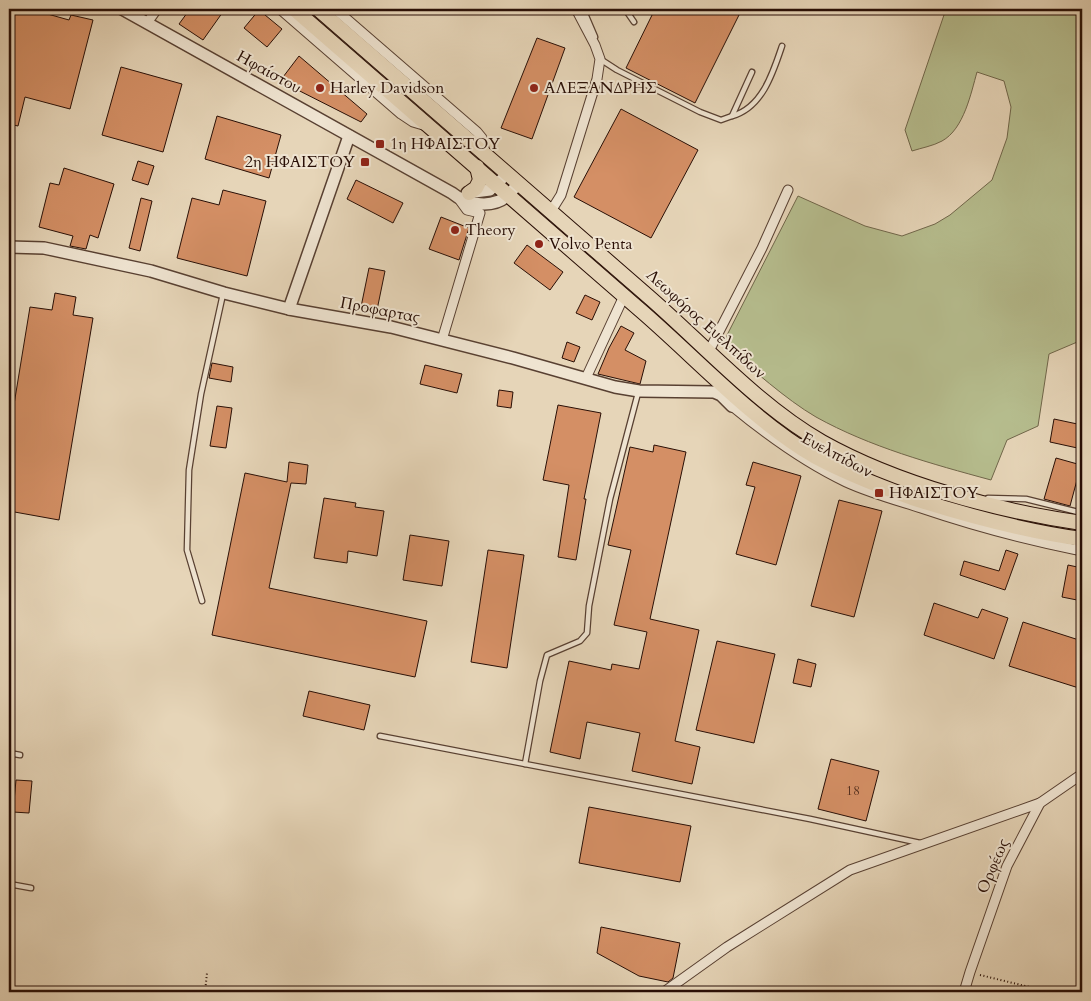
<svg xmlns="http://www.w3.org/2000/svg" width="1091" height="1001" font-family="Cardo,serif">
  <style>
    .green { fill: #b6bd8e; stroke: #70664a }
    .building { fill: #d48f65; stroke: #290f06 }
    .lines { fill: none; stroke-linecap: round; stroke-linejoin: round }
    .service-casing { stroke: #584032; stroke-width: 7 }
    .minor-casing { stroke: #584032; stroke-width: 11 }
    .tertiary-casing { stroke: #584032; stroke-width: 14 }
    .primary-casing { stroke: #290f06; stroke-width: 16 }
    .path { stroke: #290f06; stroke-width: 2; stroke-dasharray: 1 2.5; stroke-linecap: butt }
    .service { stroke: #efe4d1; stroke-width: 4.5 }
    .minor { stroke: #efe4d1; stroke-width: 9 }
    .tertiary { stroke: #efe4d1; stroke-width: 11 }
    .primary { stroke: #e6d5b8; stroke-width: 14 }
    .poi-dot { fill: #8f2418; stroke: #efe4d1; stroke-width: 2 }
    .labels { text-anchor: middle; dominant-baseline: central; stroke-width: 4; stroke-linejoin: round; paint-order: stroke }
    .number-label { font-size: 14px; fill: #542f1e }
    .street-label { font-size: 16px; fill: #290f06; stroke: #efe4d1 }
    .poi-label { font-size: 16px; fill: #290f06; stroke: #efe4d1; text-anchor: start }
  </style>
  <rect width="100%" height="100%" fill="#e6d5b8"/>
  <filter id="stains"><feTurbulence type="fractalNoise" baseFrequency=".004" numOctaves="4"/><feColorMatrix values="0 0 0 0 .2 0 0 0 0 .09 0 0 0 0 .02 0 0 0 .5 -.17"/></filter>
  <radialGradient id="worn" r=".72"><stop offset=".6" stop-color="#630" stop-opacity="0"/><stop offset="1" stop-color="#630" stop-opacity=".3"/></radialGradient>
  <path class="green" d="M946,9H1082V340L1049,354L1038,426L1007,440L991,480C932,464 870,447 816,417C785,399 753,369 725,347V339L798,196L865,226L902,236L935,224L950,215L992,180L1007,138L1011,107L1004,81L977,72C971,93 964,129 942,141C933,146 921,148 912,151L905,130Z"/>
  <g class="building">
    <polygon points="11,9 45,9 44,13 69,20 71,15 93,20 70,109 25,97 18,126 9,124 9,18"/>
    <polygon points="190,9 225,9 203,40 179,24"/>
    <polygon points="655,9 742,9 695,103 626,68"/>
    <polygon points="259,10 282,29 267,47 244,28"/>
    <polygon points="537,38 565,48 532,139 501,128"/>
    <polygon points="299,56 367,114 361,122 280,81"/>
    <polygon points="121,67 182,84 163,152 102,135"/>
    <polygon points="621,109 698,150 651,238 574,197"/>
    <polygon points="217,116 281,135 269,178 205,159"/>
    <polygon points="138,161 154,166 148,185 132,180"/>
    <polygon points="64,168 114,184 98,238 90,235 86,249 70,246 73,236 39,227 50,183 59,185"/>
    <polygon points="356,180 403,203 393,223 347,199"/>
    <polygon points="223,190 266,201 247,276 177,258 192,198 219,205"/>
    <polygon points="141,198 152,201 140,251 129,248"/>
    <polygon points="441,217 469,228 459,260 429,249"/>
    <polygon points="527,245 563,272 550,290 514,263"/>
    <polygon points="369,268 385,271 377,310 361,307"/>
    <polygon points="55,293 76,297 73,315 93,318 59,520 9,511 9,435 30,307 52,310"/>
    <polygon points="585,295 600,302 592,320 576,313"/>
    <polygon points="621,326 634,333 625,350 646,361 640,384 598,374 609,348"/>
    <polygon points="567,342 580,347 574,362 562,358"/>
    <polygon points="212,363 233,367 231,382 209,378"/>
    <polygon points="425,365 462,374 457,393 420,384"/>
    <polygon points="499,390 513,392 511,408 497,406"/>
    <polygon points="558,405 601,413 584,499 586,499 576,560 558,557 569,485 543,480"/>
    <polygon points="217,406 232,408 226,448 210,446"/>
    <polygon points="1054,419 1082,425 1082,449 1050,442"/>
    <polygon points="654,445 686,452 650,619 699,630 675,741 700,747 692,784 632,771 640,733 587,722 580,759 550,752 569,661 611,670 612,664 639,669 647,632 614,625 631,550 608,545 630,447 653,452"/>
    <polygon points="1056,458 1081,465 1070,506 1044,499"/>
    <polygon points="289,462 308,465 306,484 291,483 269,588 427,621 415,677 212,635 245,473 287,482"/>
    <polygon points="753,462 801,476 776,565 736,554 755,487 746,485"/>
    <polygon points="324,498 356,503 355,507 384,511 377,556 348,551 347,563 314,558"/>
    <polygon points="839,500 882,511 854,617 811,606"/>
    <polygon points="410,535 449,541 442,586 403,580"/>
    <polygon points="488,550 524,555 507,668 471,662"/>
    <polygon points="1006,550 1018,554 1005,590 960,575 964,561 999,571"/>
    <polygon points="1068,565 1082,568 1082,601 1062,597"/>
    <polygon points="934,603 978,618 982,609 1008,618 994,659 924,635"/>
    <polygon points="1023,622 1082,641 1082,689 1009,666"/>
    <polygon points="717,641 775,654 754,743 696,730"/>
    <polygon points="798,659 816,664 811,687 793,683"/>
    <polygon points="309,691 370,705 364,730 303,716"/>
    <polygon points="831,759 879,771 866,821 818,809"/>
    <polygon points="16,780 32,781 29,813 13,812"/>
    <polygon points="589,807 691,826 680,882 579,863"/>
    <polygon points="601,927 680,943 673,978 668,982 639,976 597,953"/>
  </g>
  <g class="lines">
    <g class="service-casing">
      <g id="service">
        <polyline points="583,9 595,37"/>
        <polyline points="625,9 634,22"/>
        <polyline points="600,59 617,70 700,112 721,120 732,116 752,72"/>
        <path d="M732,116C762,108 773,73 782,46"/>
        <polyline points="988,498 1026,499 1082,513"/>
        <polyline points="202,601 187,550 189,470 201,394 223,294"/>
        <polyline points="380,736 810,819 920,843"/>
        <polyline points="9,753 20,755"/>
        <polyline points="525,764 540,681 547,655 580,641 587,633 589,606 610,499 638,393"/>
        <polyline points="9,884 31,888"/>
      </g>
    </g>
    <g class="minor-casing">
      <g id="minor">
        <polyline points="280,9 401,114 413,122 423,125"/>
        <polyline points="335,9 477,132 482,138 485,153"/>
        <polyline points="147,23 157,9"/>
        <polyline points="551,211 561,195 597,79 600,59 595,45 576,9"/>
        <polyline points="442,340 480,213 467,210 459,199"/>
        <polyline points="709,351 762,248 788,190"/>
        <polyline points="586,378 624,296"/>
        <path d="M732,406C767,435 804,462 846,482C870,493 896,500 921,508C974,526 1027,540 1082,551"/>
        <polyline points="664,992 727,947 850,870 1040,803"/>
        <polyline points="964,992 970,972 1007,866 1040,803 1082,774"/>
      </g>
    </g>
    <g class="tertiary-casing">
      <g id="tertiary">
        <path d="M122,9L452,193C466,205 494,209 508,195C512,192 515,187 518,183"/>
        <polyline points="467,193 490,190 501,180"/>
        <polyline points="9,247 44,248 151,271 224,293 289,309 391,327 513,358 615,387 639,391 714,392 721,395 732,406 740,400"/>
        <polyline points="289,309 349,136"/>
      </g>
    </g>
    <g class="primary-casing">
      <g id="primary">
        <path d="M294,9C409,109 524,209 639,309C695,357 751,419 814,456C845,473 879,486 912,498C968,516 1024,531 1082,539"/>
        <path d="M318,9C428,105 539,201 649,297C703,344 760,407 822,442C897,484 998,511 1082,523"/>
        <polyline points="469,193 476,188 480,180 477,167"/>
      </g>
    </g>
    <g class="path">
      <polyline points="980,975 1050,992"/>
      <polyline points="205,992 207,973"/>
    </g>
    <use href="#service" class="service"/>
    <use href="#minor" class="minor"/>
    <use href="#tertiary" class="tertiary"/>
    <use href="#primary" class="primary"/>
  </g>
  <g class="poi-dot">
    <circle cx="320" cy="88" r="5"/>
    <circle cx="534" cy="88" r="5"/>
    <rect x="375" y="139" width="10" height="10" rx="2.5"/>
    <rect x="360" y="157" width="10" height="10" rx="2.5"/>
    <circle cx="455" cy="230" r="5"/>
    <circle cx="539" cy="244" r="5"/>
    <rect x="874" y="488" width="10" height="10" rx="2.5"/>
  </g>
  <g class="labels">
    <g class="number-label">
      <text x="853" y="790">18</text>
    </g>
    <g class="street-label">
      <text transform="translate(269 72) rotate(29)">Ηφαίστου</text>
      <text transform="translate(380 310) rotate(11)">Προφαρτας</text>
      <text transform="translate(706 324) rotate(42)">Λεωφόρος Ευελπίδων</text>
      <text transform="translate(837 455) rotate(28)">Ευελπίδων</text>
      <text transform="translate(993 866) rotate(-67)">Ορφέως</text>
    </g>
    <g class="poi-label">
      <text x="330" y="88">Harley Davidson</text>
      <text x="544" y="88">ΑΛΕΞΑΝΔΡΗΣ</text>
      <text x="390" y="144">1η ΗΦΑΙΣΤΟΥ</text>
      <text x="355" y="162" text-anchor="end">2η ΗΦΑΙΣΤΟΥ</text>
      <text x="465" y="230">Theory</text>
      <text x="549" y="244">Volvo Penta</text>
      <text x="889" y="493">ΗΦΑΙΣΤΟΥ</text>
    </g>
  </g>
  <rect width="1091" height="1001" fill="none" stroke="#e6d5b8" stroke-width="30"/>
  <rect x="10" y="10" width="1071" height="981" fill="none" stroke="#290f06" stroke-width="2.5"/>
  <rect x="15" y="15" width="1061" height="971" fill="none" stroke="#290f06"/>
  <rect width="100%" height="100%" filter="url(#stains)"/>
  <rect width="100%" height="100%" fill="url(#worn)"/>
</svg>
